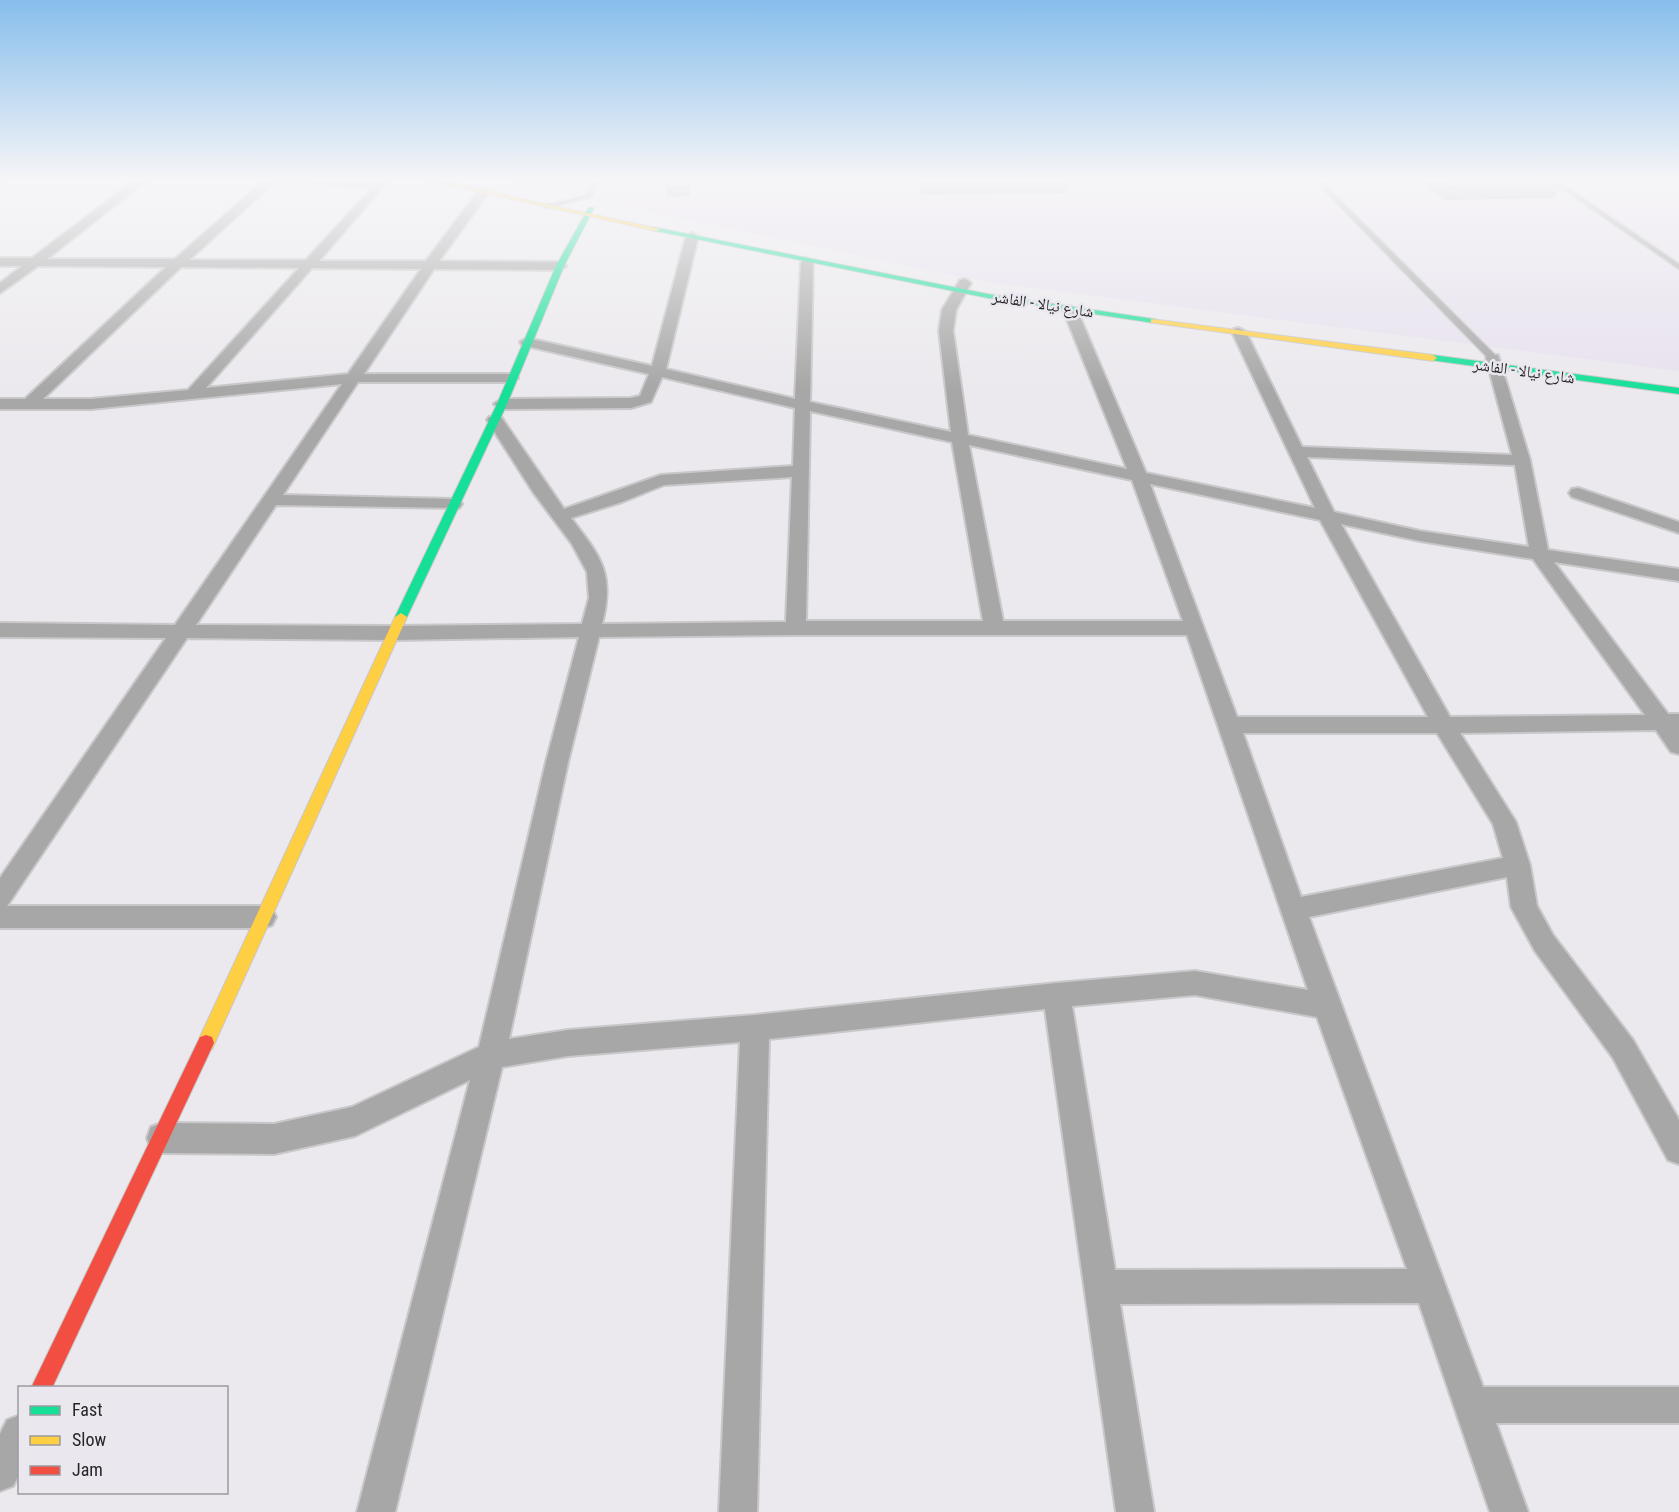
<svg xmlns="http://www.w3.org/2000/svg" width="1679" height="1512" font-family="'Roboto Condensed','Noto Naskh Arabic',sans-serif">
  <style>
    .industrial { fill: #e7e1ee }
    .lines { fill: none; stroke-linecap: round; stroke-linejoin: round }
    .lane-casing { stroke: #c8c7c9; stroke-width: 3 }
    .street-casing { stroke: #c8c7c9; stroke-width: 4 }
    .fast-casing { stroke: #c8c7c9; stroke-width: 2 }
    .slow-casing { stroke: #c8c7c9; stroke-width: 2 }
    .jam-casing { stroke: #c8c7c9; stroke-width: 2 }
    .lane { fill: #a7a7a7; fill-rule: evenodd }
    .street { fill: #a7a7a7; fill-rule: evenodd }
    .fast { fill: #16e098; fill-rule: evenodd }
    .slow { fill: #ffcf43; fill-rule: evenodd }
    .jam { fill: #f24e42; fill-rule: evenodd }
    .wall { fill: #b1b1bf }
    .shaded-wall { fill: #90909b }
    .building { fill: #cecede; stroke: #90909b; stroke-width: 1.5 }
    .labels { text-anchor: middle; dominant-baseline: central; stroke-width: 5; stroke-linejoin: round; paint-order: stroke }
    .far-street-label { font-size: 16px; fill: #262527; stroke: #eae8ee }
  </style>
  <rect width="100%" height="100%" fill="#ebe9ed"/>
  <polygon class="industrial" points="482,177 1679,177 1679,371 986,282"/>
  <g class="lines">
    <g class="lane-casing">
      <g id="lane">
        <polygon points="592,177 598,177 593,194 588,198 546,208 543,206 584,196 587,193"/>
        <polygon points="1311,177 1317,177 1496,356 1496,360 1490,360"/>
        <polygon points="1545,177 1552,177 1679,264 1679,269"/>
      </g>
    </g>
    <g class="street-casing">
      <g id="street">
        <polygon points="0,177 8,177 0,182"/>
        <path d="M139,177H151L47,259H175L268,177H312L376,182L380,177H391L319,261H426L479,190L483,189L489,192L439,261L560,262L566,266L560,270L434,269L364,374H511L518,378L511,382H358L283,495L453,499L459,500L462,504L459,508L276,505L196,625L394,626L582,624L589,598L587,572L572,544L533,492L487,420L489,417H501L564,509L661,475L793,466L795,408L662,377L651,402L631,408L502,409L494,404L502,399L631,398L640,396L649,374L522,345L520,342L527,338L652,366L686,237L692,233L698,237L666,369L795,399L801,262L807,258L813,262L810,402L951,432L939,331L942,310L960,280L965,279L971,283L956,310L953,331L968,435L1127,469L1063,310L1070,306L1077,310L1146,473L1315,508L1232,332L1234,329L1239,328L1246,332L1302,447L1512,455L1486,358L1488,355H1498L1530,460L1548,550L1679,569V581L1554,562L1668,714H1679V754L1671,752L1656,730L1460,733L1516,822L1530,865L1537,906L1553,935L1633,1040L1679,1120V1164L1668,1160L1613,1058L1535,951L1511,907L1507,877L1309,917L1483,1387H1679V1423H1496L1528,1512H1490L1419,1303L1120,1304L1154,1512H1116L1045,1009L769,1039L757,1512H719L740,1042L568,1056L502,1067L395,1512H357L470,1080L355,1136L274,1154L162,1153L151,1149L147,1138L151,1127L162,1123L274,1124L352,1107L479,1047L546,762L579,637L394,640L187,638L7,906H263L272,909L276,917L272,925L263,928H0V878L166,638L0,637V623L175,625L342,384L91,409H0V399H25L166,267L38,266L0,293V283L22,266H0V258H32ZM277,180L371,189L306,260H189ZM181,267L299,268L188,390L91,399H43ZM312,268L421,269L348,374L206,388ZM810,411L952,442L983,621H806ZM969,445L1132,480L1183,621H1003ZM1307,457L1515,465L1529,547L1420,531L1334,512ZM792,477L786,622L602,624C615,574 601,557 571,518L622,502L664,485ZM1150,484L1320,520L1428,717H1237ZM1341,524L1420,541L1533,559L1645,715L1450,717ZM796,635H1187L1308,990L1195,971L1057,983L755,1015L568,1030L509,1039L568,762L599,637ZM1243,733H1437L1493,824L1503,858L1301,897ZM1195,995L1317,1017L1407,1269L1115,1270L1072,1006Z"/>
        <polygon points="1578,488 1679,522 1679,533 1572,497 1569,493 1572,489"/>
        <polygon points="20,1415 20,1473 13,1486 0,1491 0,1434 7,1420"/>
      </g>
    </g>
    <g class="fast-casing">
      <g id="fast">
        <polygon points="589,207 594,208 564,266 507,404 407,617 405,620 397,620 395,617 497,404 556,266"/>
        <polygon points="653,227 988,294 1154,319 1158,321 1154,323 988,298 656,231 653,231"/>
        <polygon points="1433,355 1679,388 1679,394 1430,360 1430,356"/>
      </g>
    </g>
    <g class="slow-casing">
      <g id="slow">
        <polygon points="411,177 423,177 660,229 656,231"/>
        <polygon points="1151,319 1433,355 1437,358 1433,361 1154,323 1151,323"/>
        <polygon points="401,613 407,617 212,1049 206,1051 200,1049 198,1043 200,1037 395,617"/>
      </g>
    </g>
    <g class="jam-casing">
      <polygon id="jam" points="206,1035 212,1037 214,1043 52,1388 31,1388 200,1037"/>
    </g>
    <use href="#lane" class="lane"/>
    <use href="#street" class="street"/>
    <use href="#fast" class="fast"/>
    <use href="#slow" class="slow"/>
    <use href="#jam" class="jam"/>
  </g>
  <g class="wall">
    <polygon points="667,177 691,177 690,196 667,197 666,187"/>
    <polygon points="817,177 840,177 840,181 818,181"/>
    <polygon points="917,177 1069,177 1070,179 1067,193 922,195"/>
    <polygon points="1419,177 1550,177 1561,185 1554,198 1444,200 1418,180"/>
  </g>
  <polygon class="shaded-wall" points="690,177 691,177 690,196 689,187"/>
  <g class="building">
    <polygon points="667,177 690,177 689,187 666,187"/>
    <polygon points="922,177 1069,177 1070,179 923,181"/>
    <polygon points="1437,177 1550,177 1561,185 1449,187"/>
  </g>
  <linearGradient id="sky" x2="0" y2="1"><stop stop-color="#87beec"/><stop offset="0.46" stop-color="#f6f5f7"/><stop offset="1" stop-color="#f6f5f7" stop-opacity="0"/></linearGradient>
  <rect width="1679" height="389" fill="url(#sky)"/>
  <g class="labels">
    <g class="far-street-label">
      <text transform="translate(1043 304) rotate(9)">شارع نيالا - الفاشر</text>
      <text transform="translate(1524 371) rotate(8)">شارع نيالا - الفاشر</text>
    </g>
  </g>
  <rect x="18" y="1386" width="210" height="108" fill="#eae8ee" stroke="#9c9a9e" stroke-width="1.5"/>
  <rect x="30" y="1406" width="30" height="9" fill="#16e098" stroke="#9c9a9e" stroke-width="1.5"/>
  <text x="72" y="1416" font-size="18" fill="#262527">Fast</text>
  <rect x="30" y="1436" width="30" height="9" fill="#ffcf43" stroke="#9c9a9e" stroke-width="1.5"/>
  <text x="72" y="1446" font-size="18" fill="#262527">Slow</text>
  <rect x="30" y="1466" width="30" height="9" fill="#f24e42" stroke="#9c9a9e" stroke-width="1.5"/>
  <text x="72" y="1476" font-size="18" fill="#262527">Jam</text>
</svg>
